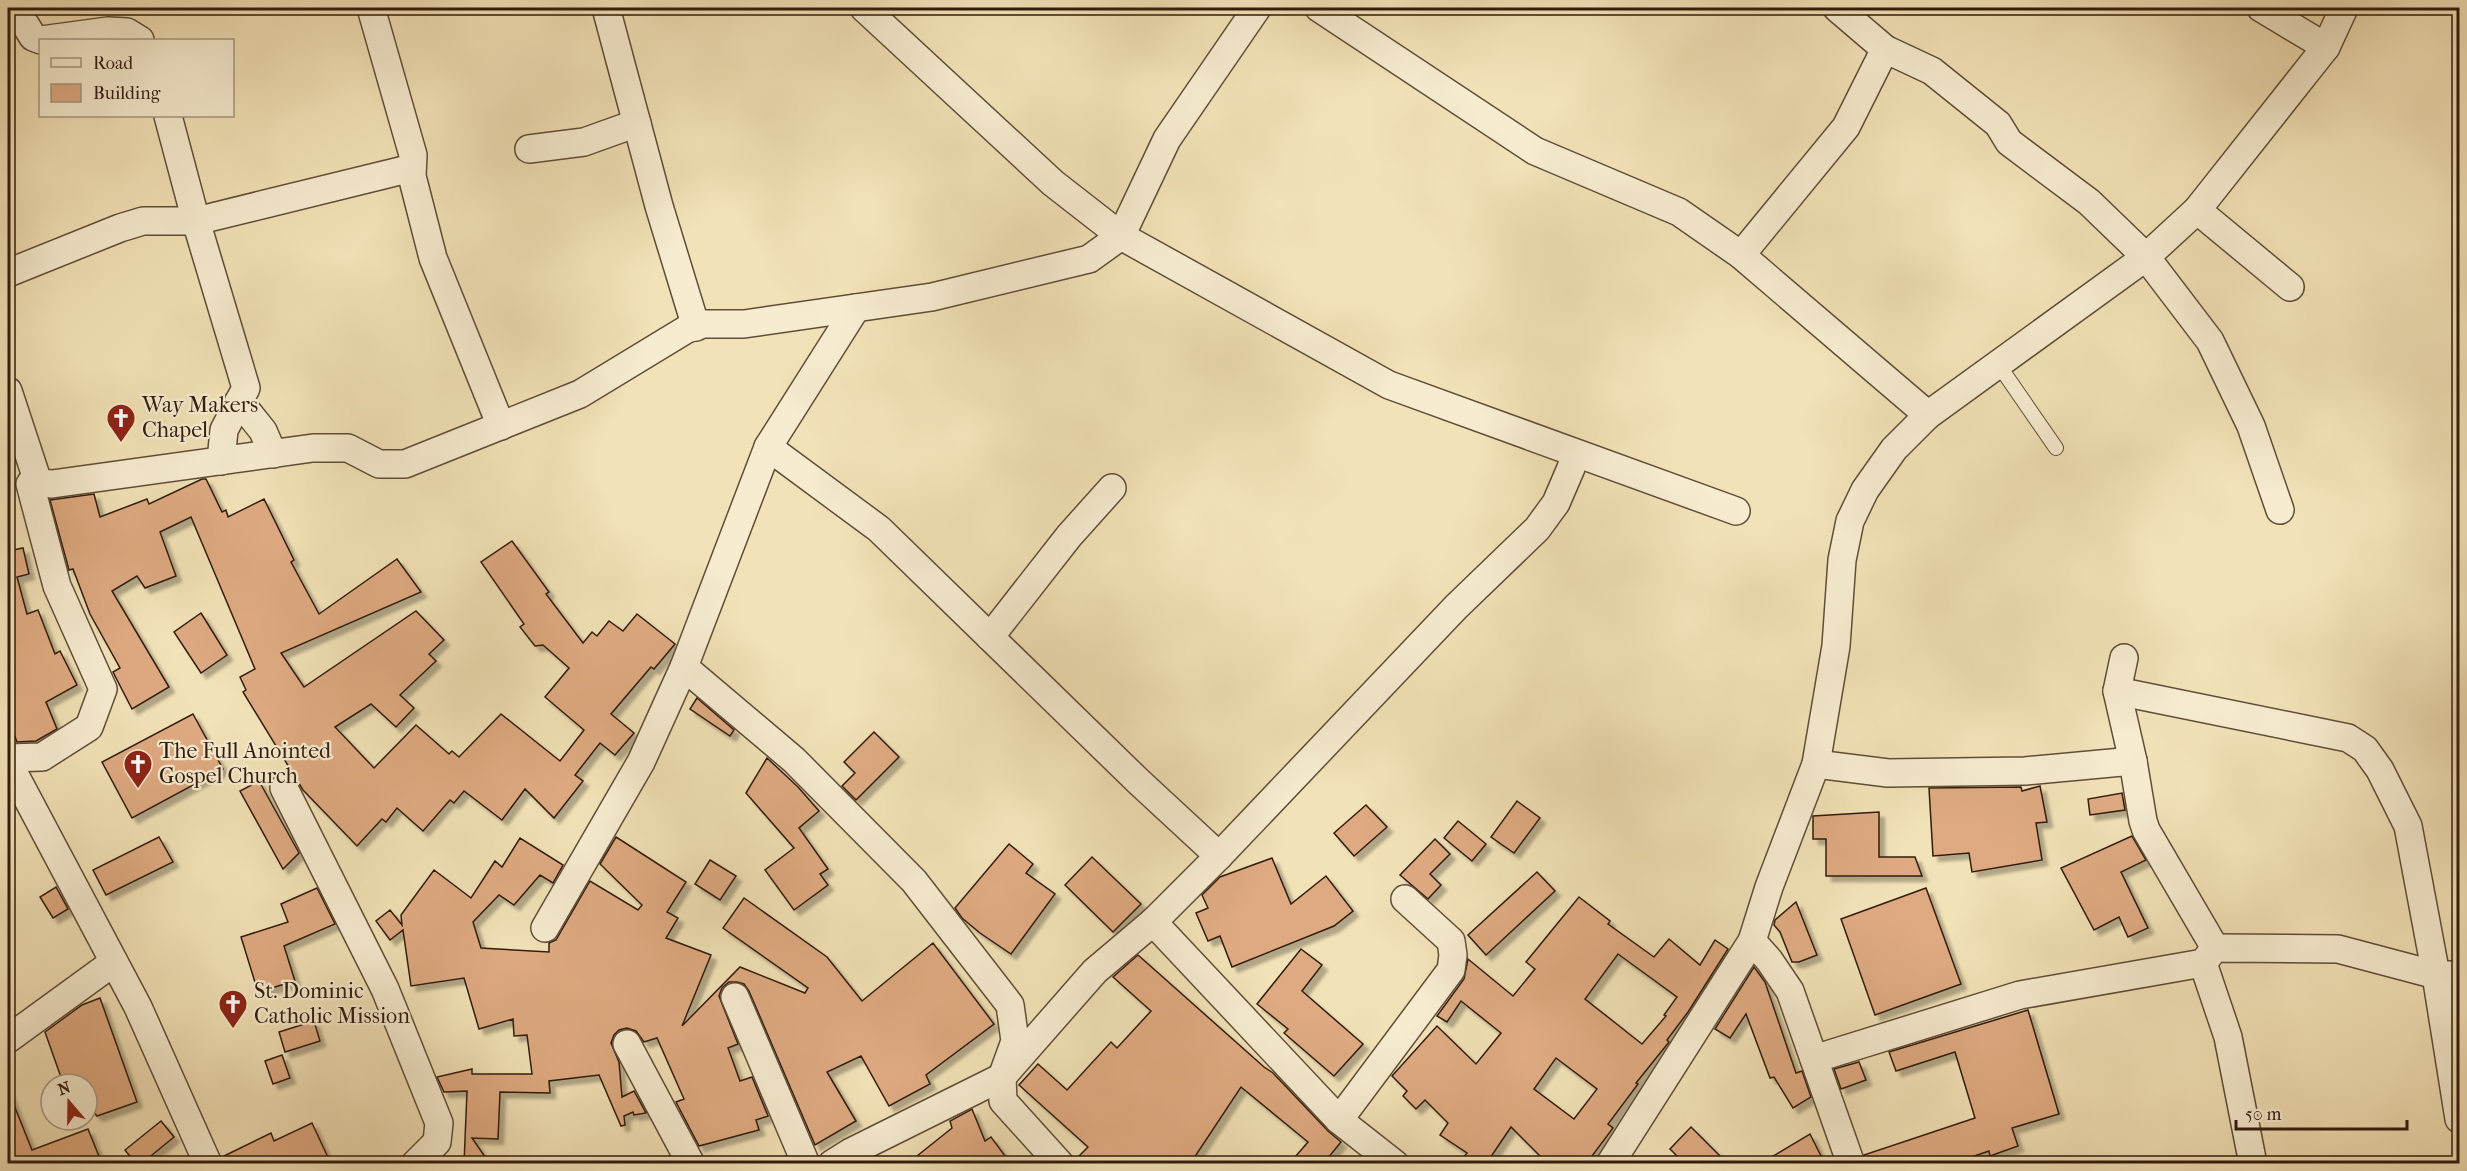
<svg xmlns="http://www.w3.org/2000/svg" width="2467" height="1171" font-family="'IM FELL French Canon',serif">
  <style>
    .building { fill: #dfaa81; stroke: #301b0d; stroke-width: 1.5; fill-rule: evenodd; filter: url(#shadow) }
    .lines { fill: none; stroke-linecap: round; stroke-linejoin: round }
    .service-casing { stroke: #604d38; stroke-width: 16 }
    .minor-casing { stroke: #604d38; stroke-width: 30 }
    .service { stroke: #f7ecd0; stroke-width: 14 }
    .minor { stroke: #f7ecd0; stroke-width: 27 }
    .labels { text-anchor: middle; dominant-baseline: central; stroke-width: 4.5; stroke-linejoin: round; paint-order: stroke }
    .poi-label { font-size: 22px; fill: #301b0d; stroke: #f7ecd0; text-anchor: start }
  </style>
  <defs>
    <filter id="shadow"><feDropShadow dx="5.5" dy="5.5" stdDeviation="1.5" flood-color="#0004"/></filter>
  </defs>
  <rect width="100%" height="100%" fill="#f2e2b7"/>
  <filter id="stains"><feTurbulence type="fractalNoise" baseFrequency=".00333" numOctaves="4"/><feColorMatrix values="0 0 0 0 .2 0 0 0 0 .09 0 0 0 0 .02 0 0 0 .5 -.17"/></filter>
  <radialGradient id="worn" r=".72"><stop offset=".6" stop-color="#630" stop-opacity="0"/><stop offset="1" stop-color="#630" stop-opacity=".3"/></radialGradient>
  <g class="building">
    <polygon points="202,479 206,479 222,512 226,510 228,517 264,499 294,560 291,562 319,614 397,559 421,592 281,653 304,687 416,611 444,640 429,654 436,661 400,695 414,708 396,727 371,704 335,727 374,768 416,725 449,754 452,751 459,757 501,714 560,761 584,730 545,697 569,668 543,645 535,646 520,627 524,624 481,562 512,541 549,592 546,594 583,643 592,632 597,636 609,621 623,631 637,614 675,644 654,669 651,667 611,714 634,733 615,755 600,743 575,775 583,781 554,818 525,789 502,820 464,791 454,803 450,800 423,831 397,808 386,822 382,819 357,846 303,790 243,692 246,690 240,677 255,669 191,517 160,532 176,576 145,588 137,576 112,591 169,687 132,709 113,672 120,668 90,614 73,569 69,570 50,500 94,494 100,517 147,499 149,504"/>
    <polygon points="23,548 29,574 17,577 27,614 38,610 55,654 60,651 77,685 46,702 57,729 36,741 17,742 8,718 8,551"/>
    <polygon points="201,613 227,655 201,673 174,632"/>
    <polygon points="697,698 734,730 730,736 690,709"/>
    <polygon points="193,714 223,769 132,818 102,762"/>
    <polygon points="874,732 899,757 856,800 842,786 855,773 844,762"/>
    <polygon points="767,758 798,787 819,811 799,828 828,869 820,874 828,885 794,910 765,870 794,848 746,793"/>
    <polygon points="259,781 299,853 283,869 240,791"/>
    <polygon points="2040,786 2047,822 2036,823 2042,860 1972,872 1969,853 1933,856 1929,788 2021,787 2022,791"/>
    <polygon points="2122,793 2125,810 2090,815 2088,799"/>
    <polygon points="1517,801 1540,818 1514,853 1491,837"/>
    <polygon points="1366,805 1387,827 1354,856 1334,833"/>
    <polygon points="1879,812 1879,857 1915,857 1922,876 1826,876 1826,839 1813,839 1813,816"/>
    <polygon points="1458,821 1486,844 1472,861 1444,838"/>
    <polygon points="2132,836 2146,860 2121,872 2148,928 2128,937 2119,917 2094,930 2061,868"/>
    <polygon points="159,837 173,862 106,895 93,870"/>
    <polygon points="616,837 686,882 667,912 678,918 666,938 711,955 682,1026 740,967 805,993 808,988 723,928 744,898 827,957 862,1001 933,943 994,1024 926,1075 930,1084 889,1106 861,1056 827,1072 856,1121 815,1145 749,991 744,984 737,982 729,982 722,988 719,996 738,1044 728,1048 740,1081 752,1077 768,1116 756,1120 759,1130 699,1146 676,1102 684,1099 657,1038 644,1042 636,1031 627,1028 619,1030 614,1035 611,1043 619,1062 622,1097 634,1091 646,1113 634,1115 633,1112 624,1116 625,1125 621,1126 599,1075 549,1081 550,1093 500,1092 498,1139 472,1138 490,1164 464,1164 467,1091 444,1092 437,1077 472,1069 472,1074 532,1074 527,1035 514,1036 513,1019 479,1029 464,978 411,986 403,930 390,940 376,921 390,910 402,925 401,915 434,870 471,898 495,861 502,867 520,838 563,865 553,883 540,875 514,905 499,895 473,922 481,948 549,952 549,943 556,940 590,881 638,910 642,905 600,864"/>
    <polygon points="1435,839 1450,854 1430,874 1441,885 1428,899 1400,875"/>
    <polygon points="1009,844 1033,864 1026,873 1055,894 1011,954 980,933 962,918 955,908"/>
    <polygon points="1092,857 1141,904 1113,932 1065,885"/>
    <polygon points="1272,858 1291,904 1326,876 1353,911 1334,926 1232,967 1220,936 1208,941 1196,913 1208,908 1202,895 1220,877"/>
    <polygon points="710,860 736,876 720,900 695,884"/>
    <polygon points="1537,872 1555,891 1486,955 1468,935"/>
    <polygon points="56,887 68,909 53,918 40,897"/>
    <polygon points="317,888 335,924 284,946 295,981 258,992 241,937 288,922 281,904"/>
    <polygon points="1926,888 1961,984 1875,1015 1841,919"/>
    <path d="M1579,897L1610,921L1608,924L1654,957L1669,939L1700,965L1715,940L1728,949L1688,1012L1667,1040L1669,1042L1636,1083L1638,1084L1608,1124L1613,1128L1586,1164H1548L1511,1127L1486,1164H1475L1464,1157L1467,1153L1440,1135L1448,1123L1425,1100L1416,1109L1403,1096L1407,1091L1392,1076L1437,1026L1476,1064L1501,1033L1461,1001L1447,1022L1437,1016L1464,979L1468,959L1513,996L1535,969L1526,962ZM1618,954L1677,997L1664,1015L1666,1016L1642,1044L1585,999ZM1556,1058L1597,1089L1574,1119L1534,1089Z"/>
    <polygon points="1796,902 1817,955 1799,962 1792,962 1780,932 1774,925 1775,920"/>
    <polygon points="1301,949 1322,965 1302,991 1363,1044 1334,1076 1284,1033 1288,1029 1257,1004"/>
    <polygon points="1138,955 1264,1067 1273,1073 1328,1131 1341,1142 1323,1164 1289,1164 1308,1142 1241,1087 1190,1164 1075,1164 1075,1160 1088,1147 1019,1085 1038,1064 1067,1090 1111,1042 1117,1048 1151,1011 1113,977"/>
    <polygon points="1754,967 1765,982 1796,1073 1802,1071 1811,1097 1793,1108 1774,1077 1770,1078 1746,1014 1730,1038 1715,1029"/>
    <polygon points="100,998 137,1102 97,1116 87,1104 87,1084 70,1084 65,1078 62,1080 45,1032 82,1005"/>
    <polygon points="2028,1010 2059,1114 2012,1128 2018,1146 1990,1156 1989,1151 1951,1164 1866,1164 1864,1155 1975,1118 1955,1052 1896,1071 1889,1052"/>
    <polygon points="314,1021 320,1041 285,1052 279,1032"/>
    <polygon points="282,1055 290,1078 273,1084 265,1061"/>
    <polygon points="1859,1062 1866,1080 1841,1089 1834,1069"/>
    <polygon points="8,1090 32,1150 88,1129 102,1164 8,1164"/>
    <polygon points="972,1109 985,1141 991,1137 1011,1164 907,1164 952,1128 950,1121"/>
    <polygon points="161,1121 174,1137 141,1164 136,1164 125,1150"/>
    <polygon points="312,1123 331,1164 223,1164 222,1157 271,1133 274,1141"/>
    <polygon points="1691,1127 1728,1164 1685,1164 1670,1149"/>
    <polygon points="1810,1134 1825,1164 1760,1164"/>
  </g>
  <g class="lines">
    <g class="service-casing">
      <polyline id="service" points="1998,364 2056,448"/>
    </g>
    <g class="minor-casing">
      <g id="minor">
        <polyline points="15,8 33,37 41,40 108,31 127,32 140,40"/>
        <polyline points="371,8 413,155 412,176 433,258 501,426"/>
        <polyline points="606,8 659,206 696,327"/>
        <polyline points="864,8 1053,183 1121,236 1389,385 1736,511"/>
        <polyline points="1319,8 1535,151 1679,212 1741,255 1928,415"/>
        <polyline points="1837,8 1885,49 1932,71 1998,124 2009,142 2089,202 2146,257 2210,341 2251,426 2280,510"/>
        <polyline points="2261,8 2326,47"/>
        <polyline points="168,116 196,221 246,388 224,430 221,461"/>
        <polyline points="529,149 584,142 637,123"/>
        <polyline points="2197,210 2290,287"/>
        <polyline points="1741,255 1846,127 1885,49"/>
        <polyline points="8,273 120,228 143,221 196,221 412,168"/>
        <polyline points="8,391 36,476 41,483 52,484 313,448 348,448 379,464 405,464 580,394 687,329 703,324 744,324 932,297 1089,259 1121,236 1167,139 1257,8"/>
        <polyline points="239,401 263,431 273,454"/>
        <polyline points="768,447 879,529 1138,781 1219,856"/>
        <polyline points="990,637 1069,536 1112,488"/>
        <polyline points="2124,658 2117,691 2133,761 2143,821 2146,830 2215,948"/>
        <polyline points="684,667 794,760 914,881 1010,1005 1015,1041 1002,1077 1003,1101 1060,1164"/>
        <polyline points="2117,691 2348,738 2365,749 2380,770 2408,826 2436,975 2459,1119"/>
        <polyline points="8,758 42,757 89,727 103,689 57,586 30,484 36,476"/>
        <polyline points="8,762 138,1007 208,1164"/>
        <polyline points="1816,764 1888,773 2025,771 2133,761"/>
        <polyline points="284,788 385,989 439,1123 437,1142 415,1164"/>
        <polyline points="1153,922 1339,1120 1395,1164"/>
        <polyline points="545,928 641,762 684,667 768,447 856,308"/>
        <polyline points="1752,941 1769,960 1790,991 1851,1164"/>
        <polyline points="2203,963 2228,1037 2253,1164"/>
        <polyline points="735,997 806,1164"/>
        <polyline points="8,1039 114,962"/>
        <polyline points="627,1044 691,1164"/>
        <polyline points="1814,1059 2020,995 2203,963 2215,948 2338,949 2436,975 2460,975"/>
        <polyline points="1339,1120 1451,970 1453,955 1451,941 1405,899"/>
        <polyline points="832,1164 851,1152 1002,1077 1095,971 1153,922 1219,856 1456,607 1537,529 1556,503 1571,468 1575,454"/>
        <polyline points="1610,1164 1752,941 1769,887 1816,764 1836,646 1842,560 1850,521 1865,490 1894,449 1928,415 2146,257 2197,210 2326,47 2344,8"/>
      </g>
    </g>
    <use href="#service" class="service"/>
    <use href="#minor" class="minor"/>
  </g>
  <defs>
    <g id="church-pin" transform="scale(1.5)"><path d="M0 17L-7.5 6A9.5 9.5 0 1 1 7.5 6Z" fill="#8f2418" stroke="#f7ecd0"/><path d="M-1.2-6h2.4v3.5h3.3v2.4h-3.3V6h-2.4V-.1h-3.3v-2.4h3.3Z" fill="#fff"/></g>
  </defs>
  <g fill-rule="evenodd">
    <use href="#church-pin" x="121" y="418"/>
    <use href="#church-pin" x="138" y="764"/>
    <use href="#church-pin" x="233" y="1004"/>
  </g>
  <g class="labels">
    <g class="poi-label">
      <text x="142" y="405">Way Makers<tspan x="142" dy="25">Chapel</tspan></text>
      <text x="159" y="751">The Full Anointed<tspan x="159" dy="25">Gospel Church</tspan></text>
      <text x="254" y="991">St. Dominic<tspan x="254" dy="25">Catholic Mission</tspan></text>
    </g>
  </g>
  <rect width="2467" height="1171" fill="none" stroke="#f2e2b7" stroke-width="30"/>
  <rect x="9" y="9" width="2449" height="1153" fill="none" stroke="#301b0d" stroke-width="3"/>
  <rect x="15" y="15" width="2437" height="1141" fill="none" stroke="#301b0d" stroke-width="1.5"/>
  <rect x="39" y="39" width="195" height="78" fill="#f7ecd0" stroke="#a79882" stroke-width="1.5"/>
  <rect x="51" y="58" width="30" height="9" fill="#f7ecd0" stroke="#a79882" stroke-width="1.5"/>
  <text x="93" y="69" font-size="18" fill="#301b0d">Road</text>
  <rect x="51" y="84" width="30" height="18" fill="#dfaa81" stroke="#a79882" stroke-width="1.5"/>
  <text x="93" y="99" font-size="18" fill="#301b0d">Building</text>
  <g transform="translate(69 1102) rotate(340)"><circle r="28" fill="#f7ecd0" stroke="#a79882" stroke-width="1.5"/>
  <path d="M0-4.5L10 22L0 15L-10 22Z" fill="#8f2418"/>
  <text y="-9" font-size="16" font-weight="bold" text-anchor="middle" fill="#301b0d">N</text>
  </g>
  <path d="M2236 1120v9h171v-9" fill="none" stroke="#301b0d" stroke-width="3"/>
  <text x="2245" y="1120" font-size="18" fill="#301b0d" stroke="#f7ecd0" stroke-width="4.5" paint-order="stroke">50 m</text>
  <rect width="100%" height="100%" filter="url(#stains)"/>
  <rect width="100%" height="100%" fill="url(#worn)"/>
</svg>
